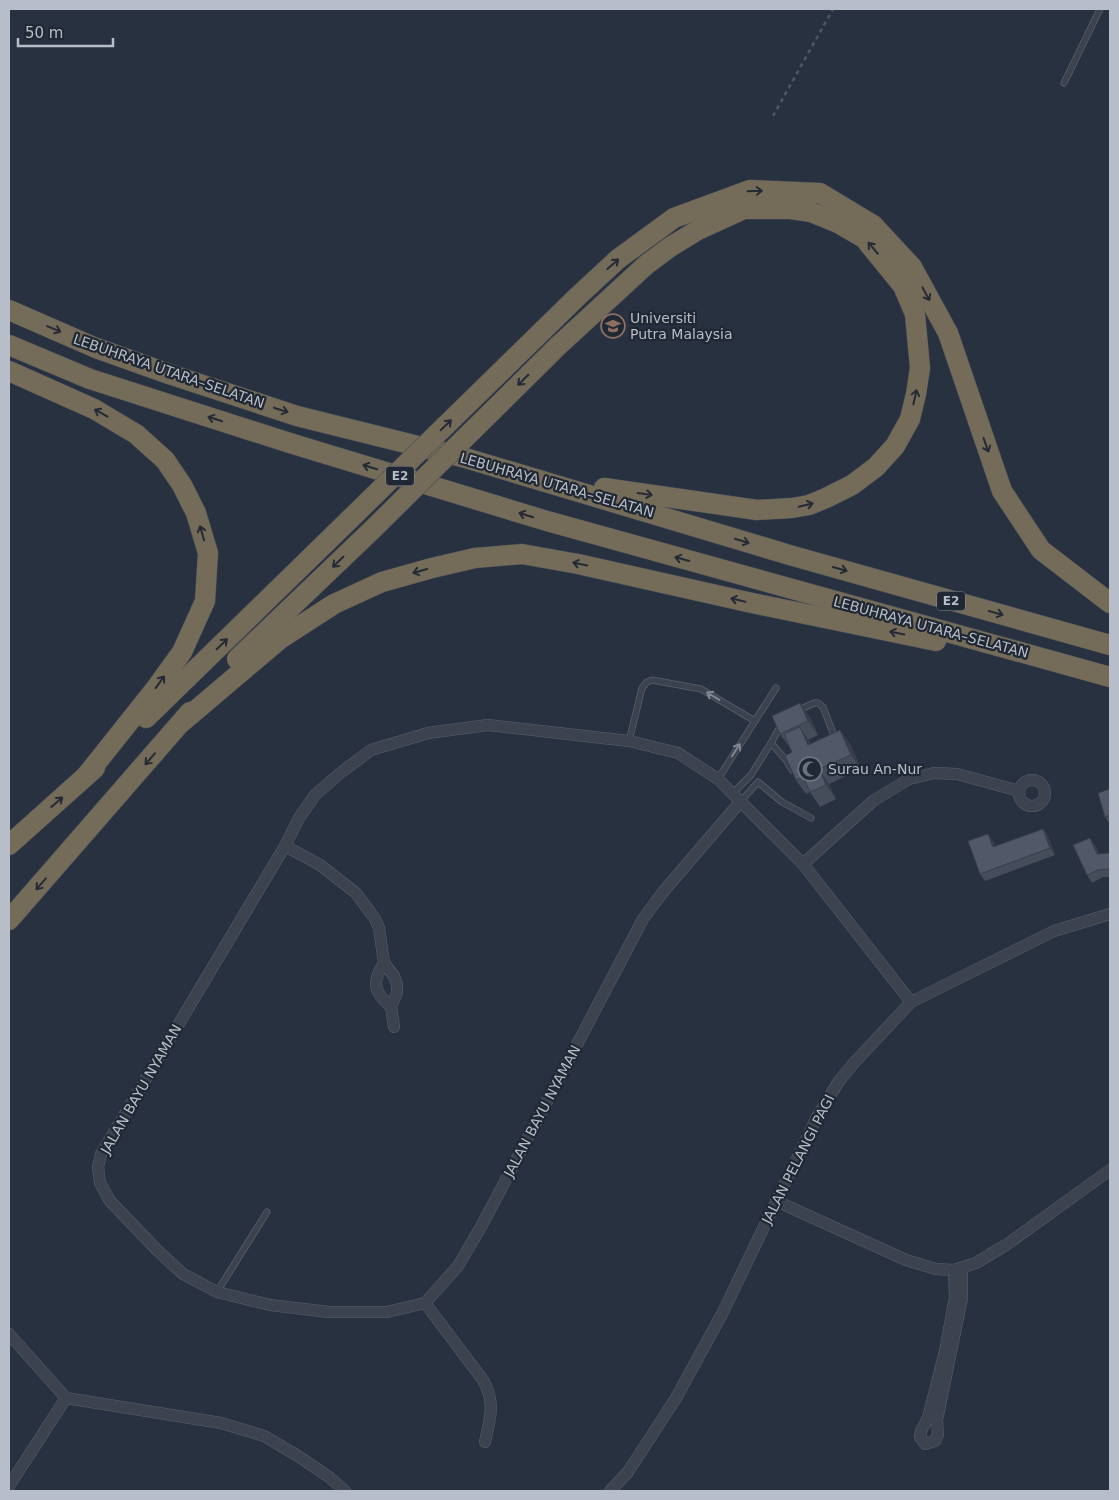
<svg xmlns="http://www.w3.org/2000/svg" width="1119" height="1500" font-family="'DejaVu Sans',sans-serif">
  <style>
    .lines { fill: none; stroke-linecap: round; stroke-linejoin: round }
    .lane-casing { stroke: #59616c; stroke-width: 7 }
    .street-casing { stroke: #59616c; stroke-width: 12 }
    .highway-casing { stroke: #464e59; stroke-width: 21 }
    .path { stroke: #4a5b5f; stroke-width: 2.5; stroke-dasharray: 4 4; stroke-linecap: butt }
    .lane { stroke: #3c434f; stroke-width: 5.5 }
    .street { stroke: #3c434f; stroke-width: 11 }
    .highway { stroke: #746b59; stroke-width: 20 }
    .highway-bridge-casing { stroke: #464e59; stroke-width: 21; stroke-linecap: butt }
    .highway-bridge { stroke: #746b59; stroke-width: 20 }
    .wall { fill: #464d5a }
    .shaded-wall { fill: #393e4a }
    .building { fill: #515969; stroke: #393e4a }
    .oneway { stroke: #242b36 }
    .oneway2 { stroke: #808792 }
    .labels { text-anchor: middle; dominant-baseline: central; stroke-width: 4.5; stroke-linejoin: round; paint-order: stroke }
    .shield { fill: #202834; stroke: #8a919c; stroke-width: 1 }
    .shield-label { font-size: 12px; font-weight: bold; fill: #b8bec9 }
    .poi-label { font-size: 14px; fill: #b8bec9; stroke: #202834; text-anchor: start }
    .street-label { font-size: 14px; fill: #b8bec9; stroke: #202834 }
  </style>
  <rect width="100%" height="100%" fill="#28313f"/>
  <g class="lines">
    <g class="lane-casing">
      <g id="lane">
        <polyline points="1064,83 1100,9"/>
        <polyline points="797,711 814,703 818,703 823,707 833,733"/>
        <polyline points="629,741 642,688 647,682 652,680 701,689 755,721"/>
        <polyline points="771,743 781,725"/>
        <polyline points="718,779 776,688"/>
        <polyline points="733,793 751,775 771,743 786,760 792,770"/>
        <polyline points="741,801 758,782 782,802 811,818"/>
        <polyline points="217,1292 267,1212"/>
      </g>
    </g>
    <g class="street-casing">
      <g id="street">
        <circle cx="1032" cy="793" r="13"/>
        <polyline points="741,801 663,892 643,919 482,1225 458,1266 425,1303 387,1312 329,1312 270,1305 217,1292 183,1274 157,1250 110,1201 100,1183 98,1167 101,1154 285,846 299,818 315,795 339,774 371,750 428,733 488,725 629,741 678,753 718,779 803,864 911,1002"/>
        <path d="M285,846L320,865L356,893L375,919L379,928L384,963C371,983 374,992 391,1007"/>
        <polyline points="803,864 873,801 909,779 934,773 957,774 1019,791"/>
        <polyline points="384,963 394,976 397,985 397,993 391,1007 394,1027"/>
        <polyline points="776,1201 906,1260 936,1269 954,1270 976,1263 1006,1245 1110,1170"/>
        <polyline points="954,1270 955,1297 945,1351 928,1418 921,1431 920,1437 925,1444 935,1441 938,1435 937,1420 962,1298 962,1269"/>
        <path d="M425,1303L483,1380C496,1403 490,1418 485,1442"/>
        <polyline points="9,1334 66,1398 221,1423 264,1436 298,1456 329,1477 345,1491"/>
        <polyline points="9,1486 66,1398"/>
        <polyline points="610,1491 628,1472 676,1398 722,1314 817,1117 839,1081 853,1064 911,1002 1054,931 1110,914"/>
      </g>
    </g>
    <g class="highway-casing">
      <g id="highway">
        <polyline points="577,297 618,259 674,218 750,190 820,193 873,225 912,267 948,333 1002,491 1041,550 1110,603"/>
        <polyline points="9,310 96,348 169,374 297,416 462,457 793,556 1110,645"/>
        <polyline points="9,345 90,379 293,444 547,521 1110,677"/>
        <polyline points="558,346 646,265 670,247 698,230 744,209 791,209 811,212 838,223 864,238 903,286 915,314 920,368 916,394 910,419 895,446 876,467 852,485 826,498 809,505 792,508 757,510 604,488"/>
        <polyline points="9,371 94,409 136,434 165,460 182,485 196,513 208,553 205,601 182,652 156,688 86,776"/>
        <polyline points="237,659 373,529"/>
        <polyline points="146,718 349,520"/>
        <polyline points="182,722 280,639 334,604 382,582 432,568 475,558 522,554 578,564 752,603 936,641"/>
        <polyline points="9,845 95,768"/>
        <polyline points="9,920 190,712"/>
      </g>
    </g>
    <polyline class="path" points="773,116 833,9"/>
    <use href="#lane" class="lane"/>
    <use href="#street" class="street"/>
    <use href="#highway" class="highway"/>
    <g class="highway-bridge-casing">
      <g id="highway-bridge">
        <polyline points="349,520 577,297"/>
        <polyline points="373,529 558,346"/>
      </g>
    </g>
    <use href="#highway-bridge" class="highway-bridge"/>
  </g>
  <g class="wall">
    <polygon points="810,717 818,735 808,740 811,744 840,730 850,744 861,769 829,784 836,799 820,807 810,792 806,794 796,780 792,752 791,748 790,748 780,734"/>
    <polygon points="1110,789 1110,824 1105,817"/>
    <polygon points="1043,829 1048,836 1055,855 985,881 980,874 993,841 995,846"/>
    <polygon points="1095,845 1099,854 1110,853 1110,877 1103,877 1092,883 1087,875"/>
  </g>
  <g class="shaded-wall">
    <polygon points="800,703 810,717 818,735 808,721"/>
    <polygon points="800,727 810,742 818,759 808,745"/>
    <polygon points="840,730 850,744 861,769 851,755"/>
    <polygon points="819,769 829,784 836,799 826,785"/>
    <polygon points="1043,829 1048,836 1055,855 1050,848"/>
    <polygon points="988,834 993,841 998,854 993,847"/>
    <polygon points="1090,838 1095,845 1102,861 1097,854"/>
  </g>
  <g class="building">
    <polygon points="800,703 808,721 780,734 772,716"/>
    <polygon points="800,727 808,745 840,730 851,755 819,769 826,785 810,792 803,777 796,780 785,756 792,752 784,734"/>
    <polygon points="1110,789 1110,815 1105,817 1098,793"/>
    <polygon points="1043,829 1050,848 980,874 968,841 988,834 993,847"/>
    <polygon points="1090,838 1097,854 1110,853 1110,869 1098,870 1087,875 1073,845"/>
  </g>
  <defs><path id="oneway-shaft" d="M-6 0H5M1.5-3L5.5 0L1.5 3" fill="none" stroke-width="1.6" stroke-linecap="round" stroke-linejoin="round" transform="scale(1.25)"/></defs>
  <g class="oneway">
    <use href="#oneway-shaft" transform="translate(755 191) rotate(-2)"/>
    <use href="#oneway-shaft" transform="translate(873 248) rotate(-130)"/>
    <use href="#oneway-shaft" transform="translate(613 264) rotate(-41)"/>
    <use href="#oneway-shaft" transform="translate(926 294) rotate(62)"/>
    <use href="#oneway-shaft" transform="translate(54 329) rotate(23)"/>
    <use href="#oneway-shaft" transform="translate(523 380) rotate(135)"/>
    <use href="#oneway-shaft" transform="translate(915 397) rotate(-77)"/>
    <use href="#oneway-shaft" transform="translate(281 410) rotate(18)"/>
    <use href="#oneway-shaft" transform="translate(101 413) rotate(-151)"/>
    <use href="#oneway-shaft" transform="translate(215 419) rotate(-162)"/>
    <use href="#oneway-shaft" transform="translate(446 425) rotate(-44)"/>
    <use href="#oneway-shaft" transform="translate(986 445) rotate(70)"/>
    <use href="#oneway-shaft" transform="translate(370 467) rotate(-163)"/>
    <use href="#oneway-shaft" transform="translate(645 494) rotate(8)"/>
    <use href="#oneway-shaft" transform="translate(806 505) rotate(-14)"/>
    <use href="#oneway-shaft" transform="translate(526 515) rotate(-163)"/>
    <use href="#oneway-shaft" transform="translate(202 533) rotate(-106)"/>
    <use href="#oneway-shaft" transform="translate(742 541) rotate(17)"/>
    <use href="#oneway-shaft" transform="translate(682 559) rotate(-164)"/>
    <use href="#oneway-shaft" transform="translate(338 562) rotate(136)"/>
    <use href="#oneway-shaft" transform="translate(580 564) rotate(-168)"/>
    <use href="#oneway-shaft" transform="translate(840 569) rotate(16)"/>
    <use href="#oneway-shaft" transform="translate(420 571) rotate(164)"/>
    <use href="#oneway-shaft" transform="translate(738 600) rotate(-167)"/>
    <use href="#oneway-shaft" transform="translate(996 613) rotate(16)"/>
    <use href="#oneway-shaft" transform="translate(897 633) rotate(-169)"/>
    <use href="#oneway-shaft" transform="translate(222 644) rotate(-44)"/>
    <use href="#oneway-shaft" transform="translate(160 682) rotate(-54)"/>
    <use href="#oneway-shaft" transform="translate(150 759) rotate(131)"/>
    <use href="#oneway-shaft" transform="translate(57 802) rotate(-41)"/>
    <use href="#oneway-shaft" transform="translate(41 884) rotate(131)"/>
  </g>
  <g class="oneway2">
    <use href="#oneway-shaft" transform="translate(713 696) rotate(-149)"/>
    <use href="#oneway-shaft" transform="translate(736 750) rotate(-57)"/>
  </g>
  <defs>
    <g id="university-ring" transform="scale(1.25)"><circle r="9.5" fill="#202834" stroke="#8d6e63" stroke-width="1.5"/><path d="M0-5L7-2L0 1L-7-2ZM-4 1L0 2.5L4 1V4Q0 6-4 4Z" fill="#8d6e63"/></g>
    <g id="mosque-ring" transform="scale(1.25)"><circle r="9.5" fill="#202834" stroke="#6b7280" stroke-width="1.5"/><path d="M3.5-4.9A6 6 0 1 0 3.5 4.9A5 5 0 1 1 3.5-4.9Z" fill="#6b7280"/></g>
  </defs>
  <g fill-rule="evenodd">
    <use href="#university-ring" x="613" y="326"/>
    <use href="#mosque-ring" x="810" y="769"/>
  </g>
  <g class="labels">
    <g class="shield">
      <rect x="386" y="466.5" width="28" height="19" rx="4"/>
      <rect x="937" y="591.5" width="28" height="19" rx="4"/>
    </g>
    <g class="shield-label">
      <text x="400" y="476">E2</text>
      <text x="951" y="601">E2</text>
    </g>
    <g class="poi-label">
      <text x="630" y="318">Universiti<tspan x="630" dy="16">Putra Malaysia</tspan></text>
      <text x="828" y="769">Surau An-Nur</text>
    </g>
    <g class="street-label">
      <text transform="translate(169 371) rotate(19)">LEBUHRAYA UTARA–SELATAN</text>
      <text transform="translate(557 485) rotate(16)">LEBUHRAYA UTARA–SELATAN</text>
      <text transform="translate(931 627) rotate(15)">LEBUHRAYA UTARA–SELATAN</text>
      <text transform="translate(141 1089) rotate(-60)">JALAN BAYU NYAMAN</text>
      <text transform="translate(542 1111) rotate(-62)">JALAN BAYU NYAMAN</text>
      <text transform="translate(798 1159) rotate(-63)">JALAN PELANGI PAGI</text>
    </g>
  </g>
  <rect width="1119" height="1500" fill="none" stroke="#b8bec9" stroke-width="20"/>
  <path d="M18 38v8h95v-8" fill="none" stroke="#b8bec9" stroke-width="2.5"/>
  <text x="25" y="38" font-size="15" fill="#b8bec9" stroke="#202834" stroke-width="4" paint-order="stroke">50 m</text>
</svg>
